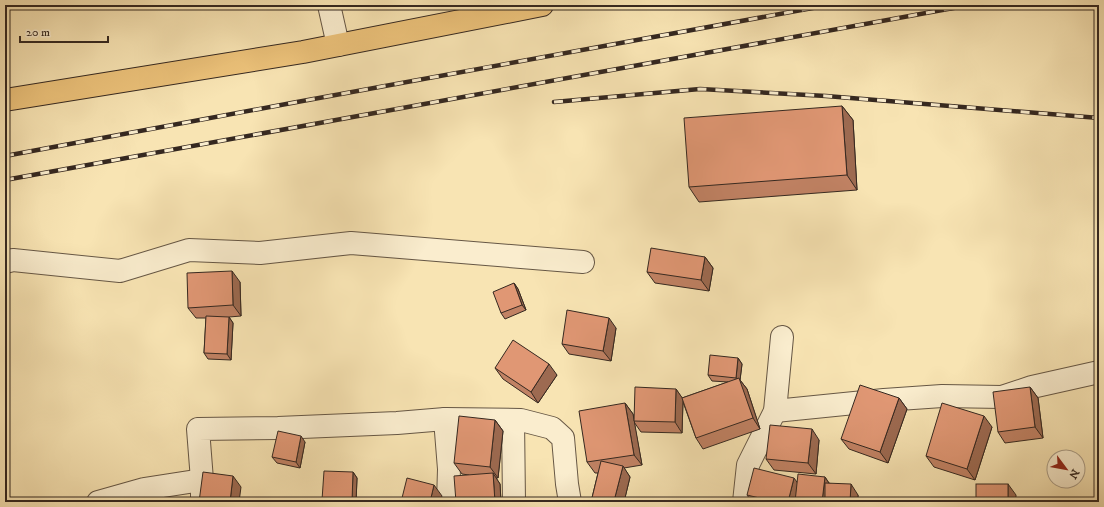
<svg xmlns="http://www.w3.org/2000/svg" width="1104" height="507" font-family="'IM FELL DW Pica',serif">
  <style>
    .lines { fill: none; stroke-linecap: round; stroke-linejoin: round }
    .minor-casing { stroke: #665745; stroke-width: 24 }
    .major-casing { stroke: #352820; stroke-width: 24 }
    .minor { stroke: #faedce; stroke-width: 22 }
    .major { stroke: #ecc27a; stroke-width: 22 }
    .rail-casing { stroke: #352820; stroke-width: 4.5 }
    .rail { stroke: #faedce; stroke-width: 3; stroke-dasharray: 9; stroke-linecap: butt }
    .wall { fill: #c18264; stroke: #352820 }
    .shaded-wall { fill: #9d6a51; stroke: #352820 }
    .building { fill: #e09774; stroke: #352820 }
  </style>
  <rect width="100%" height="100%" fill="#f8e4b3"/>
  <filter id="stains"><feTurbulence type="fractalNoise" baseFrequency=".005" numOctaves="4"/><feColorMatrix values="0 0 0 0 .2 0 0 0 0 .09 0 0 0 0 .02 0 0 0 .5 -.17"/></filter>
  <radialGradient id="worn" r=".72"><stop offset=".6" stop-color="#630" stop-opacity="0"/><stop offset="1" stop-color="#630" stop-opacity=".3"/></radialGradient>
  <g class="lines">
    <g class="minor-casing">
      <g id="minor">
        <polyline points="329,5 338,45"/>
        <polyline points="5,262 13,260 120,271 189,250 260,253 351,243 583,262"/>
        <polyline points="775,411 884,400 942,396 1002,397 1032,387 1099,372"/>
        <polyline points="445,419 449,469 448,502"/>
        <polyline points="513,420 514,502"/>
        <polyline points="98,502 144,489 202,480"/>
        <polyline points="202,502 202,480 198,429 278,428 397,423 445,419 521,420 552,428 563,438 567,484 570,502"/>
        <polyline points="744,502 748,465 775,411 782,337"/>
      </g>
    </g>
    <g class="major-casing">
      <polyline id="major" points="5,100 303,52 542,5"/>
    </g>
    <use href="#minor" class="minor"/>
    <use href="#major" class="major"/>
    <g class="rail-casing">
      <g id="rail">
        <polyline points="554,102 700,89 826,96 1099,118"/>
        <polyline points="5,156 297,102 829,5"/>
        <polyline points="5,180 970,5"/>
      </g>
    </g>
    <use href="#rail" class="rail"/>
  </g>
  <g class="wall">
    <polygon points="842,106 853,120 857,190 699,202 689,187"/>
    <polygon points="705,257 713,268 709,291 655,283 647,272"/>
    <polygon points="240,282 241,316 229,317 233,323 231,360 208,359 204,353 206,318 196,318 188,308"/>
    <polygon points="514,283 518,289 526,310 505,319 501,313"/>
    <polygon points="616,328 611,361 569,354 562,344"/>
    <polygon points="738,358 742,364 740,380 747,389 760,429 703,449 696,438 683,402 682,433 641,432 634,422 642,465 624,468 630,477 624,502 591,502 598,473 595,473 587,462 625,403 633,414 634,419 676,389 682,398 728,382 712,381 708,375"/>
    <polygon points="495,368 557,375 538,403 503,379"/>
    <polygon points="1030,387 1038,398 1043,438 1005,443 998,432"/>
    <polygon points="899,398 907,409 888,463 849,449 841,439"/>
    <polygon points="495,420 503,431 498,478 496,478 500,484 501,502 456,502 469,475 462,474 454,463"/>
    <polygon points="992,427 975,480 934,467 926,456"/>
    <polygon points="819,440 816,474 774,470 766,459"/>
    <polygon points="305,442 300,468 277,463 272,457"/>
    <polygon points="353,472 357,478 356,502 323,502 322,500"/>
    <polygon points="825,477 829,483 858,495 858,502 752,502 747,495 797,482"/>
  </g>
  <g class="shaded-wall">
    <polygon points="842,106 853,120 857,190 847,175"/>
    <polygon points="705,257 713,268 709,291 701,280"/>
    <polygon points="232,271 240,282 241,316 233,305"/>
    <polygon points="514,283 518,289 526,310 522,305"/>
    <polygon points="229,317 233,323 231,360 227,354"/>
    <polygon points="609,318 616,328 611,361 603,351"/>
    <polygon points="738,358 742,364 740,380 747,389 760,429 753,418 740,384 736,378"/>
    <polygon points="549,364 557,375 538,403 531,392"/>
    <polygon points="1030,387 1038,398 1043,438 1035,427"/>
    <polygon points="676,389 683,399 682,433 675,422"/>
    <polygon points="899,398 907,409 888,463 880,452"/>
    <polygon points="625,403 633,414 642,465 634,455"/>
    <polygon points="984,416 992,427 975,480 967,469"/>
    <polygon points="495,420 503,431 498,478 490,467"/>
    <polygon points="812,429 819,440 816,474 808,463"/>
    <polygon points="301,436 305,442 300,468 296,462"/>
    <polygon points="623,466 630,477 624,502 615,502 614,501"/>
    <polygon points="353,472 357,478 356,502 352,502"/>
    <polygon points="493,473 500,484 501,502 495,502"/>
    <polygon points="233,476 241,487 239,502 230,502"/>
    <polygon points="825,477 832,488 831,502 822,502"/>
    <polygon points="794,478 802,489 799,502 788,502"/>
    <polygon points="851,484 858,495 858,502 850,502"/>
    <polygon points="1008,484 1016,495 1016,502 1008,502"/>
    <polygon points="434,485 442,496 440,502 430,502"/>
  </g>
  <g class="building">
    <polygon points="842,106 847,175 689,187 684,118"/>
    <polygon points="651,248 705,257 701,280 647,272"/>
    <polygon points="232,271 233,305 188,308 187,273"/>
    <polygon points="514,283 522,305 501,313 493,292"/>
    <polygon points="567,310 609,318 603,351 562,344"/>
    <polygon points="206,316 229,317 227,354 204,353"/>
    <polygon points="513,340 549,364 531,392 495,368"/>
    <polygon points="710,355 738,358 736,378 708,375"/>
    <polygon points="739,378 753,418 696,438 682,398"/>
    <polygon points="860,385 899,398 880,452 841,439"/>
    <polygon points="635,387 676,389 675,422 634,421"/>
    <polygon points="1030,387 1035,427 998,432 993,392"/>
    <polygon points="625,403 634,455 587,462 579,411"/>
    <polygon points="942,403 984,416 967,469 926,456"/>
    <polygon points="459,416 495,420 490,467 454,463"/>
    <polygon points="770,425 812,429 808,463 766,459"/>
    <polygon points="278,431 301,436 296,462 272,457"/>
    <polygon points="601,461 623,466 614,501 620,502 591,502"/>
    <polygon points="754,468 794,478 788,502 776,502 747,495"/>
    <polygon points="324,471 353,472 352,502 322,500"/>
    <polygon points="203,472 233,476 230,502 199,502"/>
    <polygon points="493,473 495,502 456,502 454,476"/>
    <polygon points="798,474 825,477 822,502 795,502"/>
    <polygon points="407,478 434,485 430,502 401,502"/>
    <polygon points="825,483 851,484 850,502 825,502"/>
    <rect x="976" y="484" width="32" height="18"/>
  </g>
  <rect width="1104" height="507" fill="none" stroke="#f8e4b3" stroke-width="20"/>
  <rect x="6" y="6" width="1092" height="495" fill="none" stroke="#352820" stroke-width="2"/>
  <rect x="10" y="10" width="1084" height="487" fill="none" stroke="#352820"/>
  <g transform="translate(1066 469) rotate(122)"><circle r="19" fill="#faedce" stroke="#ab9e88"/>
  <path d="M0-3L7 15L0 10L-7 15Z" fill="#8f2418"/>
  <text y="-6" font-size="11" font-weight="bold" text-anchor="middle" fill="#352820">N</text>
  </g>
  <path d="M20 36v6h88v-6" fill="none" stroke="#352820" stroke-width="2"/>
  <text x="26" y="36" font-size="12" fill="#352820" stroke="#faedce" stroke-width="3" paint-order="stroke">20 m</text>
  <rect width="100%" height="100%" filter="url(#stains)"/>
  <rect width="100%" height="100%" fill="url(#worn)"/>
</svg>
